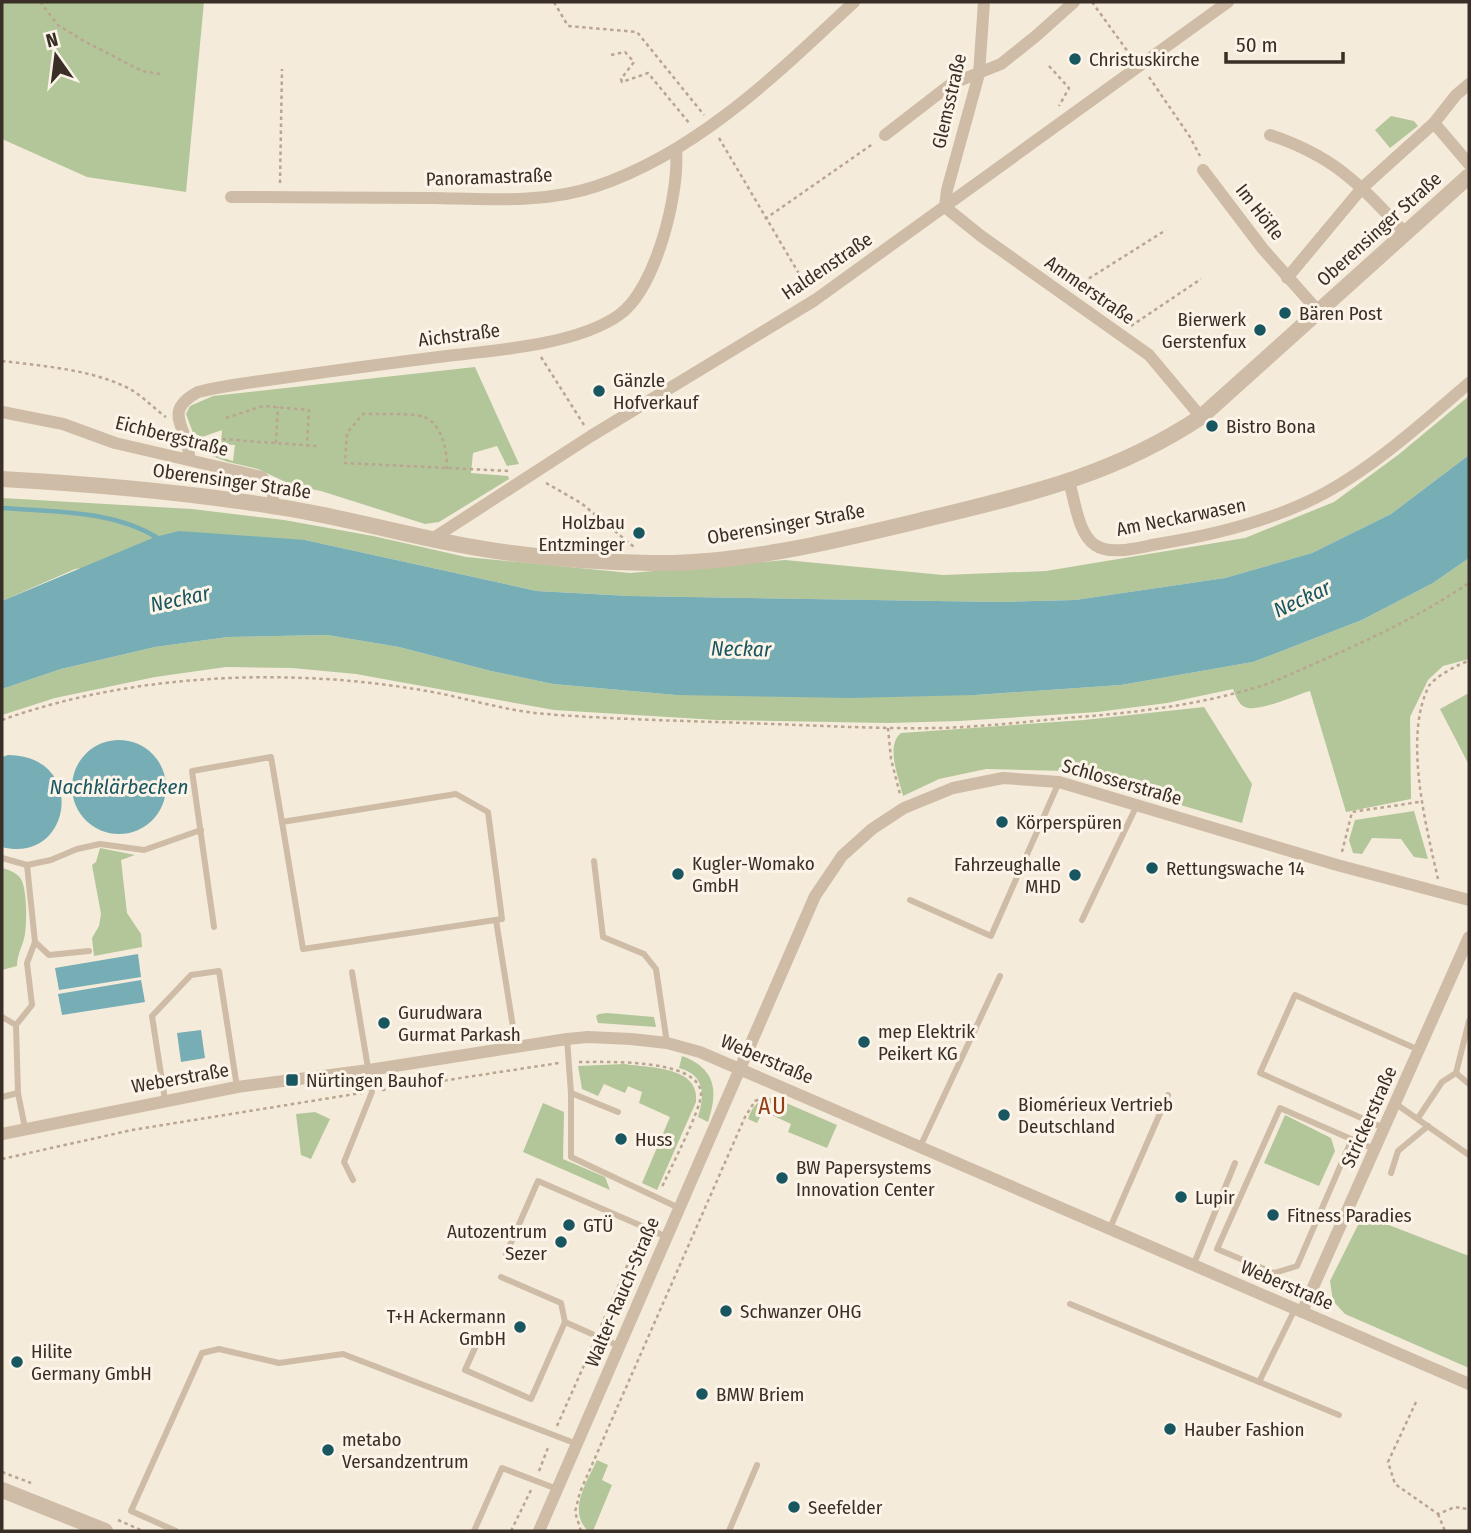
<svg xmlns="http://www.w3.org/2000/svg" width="1471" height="1533" font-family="'Fira Sans Condensed',sans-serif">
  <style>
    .green { fill: #b3c699 }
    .water { fill: #77aeb5 }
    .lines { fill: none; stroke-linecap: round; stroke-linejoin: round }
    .stream { stroke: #77aeb5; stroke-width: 4.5 }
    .path { stroke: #baa590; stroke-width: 2.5; stroke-dasharray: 3.5 3.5; stroke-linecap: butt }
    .service { stroke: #cebca6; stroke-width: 6 }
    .minor { stroke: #cebca6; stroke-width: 12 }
    .tertiary { stroke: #cebca6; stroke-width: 16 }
    .poi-dot { fill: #185660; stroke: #fcf4e8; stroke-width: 2.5 }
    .labels { text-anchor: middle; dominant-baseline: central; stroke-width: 6; stroke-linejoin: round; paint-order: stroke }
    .poi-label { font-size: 19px; fill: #3a2f27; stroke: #fcf4e8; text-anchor: start }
    .street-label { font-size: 19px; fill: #3a2f27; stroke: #fcf4e8 }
    .water-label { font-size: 21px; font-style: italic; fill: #185660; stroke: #fcf4e8 }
    .quarter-label { font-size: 23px; letter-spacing: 2px; fill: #923e17; stroke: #fcf4e8 }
  </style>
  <rect width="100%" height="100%" fill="#f5ebdb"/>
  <g class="green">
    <polygon points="2,2 204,2 186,192 87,177 2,139"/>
    <polygon points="1391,116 1414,121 1418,126 1390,148 1375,130"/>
    <polygon points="475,367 519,464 507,466 497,446 473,453 471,473 508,476 509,479 439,522 425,524 321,491 294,486 258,469 228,462 212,456 212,454 233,461 235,445 221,444 222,430 202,437 193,433 186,414 190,406 213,396"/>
    <polygon points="1469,396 1469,455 1391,514 1312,553 1225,578 1075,600 1000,602 630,596 537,591 305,540 75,569 2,601 2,498 192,509 284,520 373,536 466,557 630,573 785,560 943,575 1046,571 1245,538 1334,502 1398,455"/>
    <path d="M1469,558V659L1443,666L1428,680L1410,717L1411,799L1346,812L1310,691C1296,695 1258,713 1245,707C1238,704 1236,696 1233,689L1167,703L1097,712L959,721L889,723L717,720L554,710L356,674L292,668L226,667L155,677L55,698L2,715V689L61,669L155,647L228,637L327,635L399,647L491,671L553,684L676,695H975L1121,685L1253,662L1362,620L1433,583Z"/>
    <polygon points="1469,693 1469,765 1440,709"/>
    <path d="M1204,707L1252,784L1242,823L1064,771L986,769L939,779L903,796C899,778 885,746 901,733L1084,720Z"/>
    <polygon points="1414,811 1428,859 1414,857 1401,839 1372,838 1362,854 1353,853 1349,840 1355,820"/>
    <polygon points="100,848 135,855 121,860 127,913 141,934 142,947 94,956 92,938 99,926 101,914 92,865 96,862"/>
    <path d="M2,868C9,870 16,872 21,879C27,889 27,922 25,934C23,946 17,954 17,966L2,970Z"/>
    <polygon points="607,1013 654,1017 656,1027 598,1023 596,1016 599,1014"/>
    <path d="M682,1056C715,1068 719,1090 708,1122L698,1117C705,1095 705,1075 679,1068Z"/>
    <path d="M624,1064C650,1068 700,1066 696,1102L657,1190L642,1183L670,1117L639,1103L642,1092L628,1086L625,1093L604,1084L598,1096L582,1089L578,1066Z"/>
    <path d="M769,1098L777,1099L837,1125L827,1148L788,1132L791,1124L763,1111L757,1123L748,1119C752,1108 756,1101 769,1098Z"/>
    <polygon points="543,1103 564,1112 563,1159 605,1177 610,1190 523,1152"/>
    <polygon points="315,1112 330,1119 311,1159 301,1155 296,1114"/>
    <polygon points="1285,1115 1331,1138 1335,1151 1319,1186 1264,1163"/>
    <polygon points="1363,1215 1469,1256 1469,1368 1345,1314 1333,1301 1330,1281"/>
    <path d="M597,1460L608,1465L602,1480L612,1485L593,1531H588C567,1510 587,1482 597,1460Z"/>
  </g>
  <g class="water">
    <polygon points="1469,455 1469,558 1433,583 1362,620 1253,662 1121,685 975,695 851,698 676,695 553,684 491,671 399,647 327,635 228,637 155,647 61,669 2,689 2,601 155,537 179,531 305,540 537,591 630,596 1000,602 1075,600 1225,578 1312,553 1391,514"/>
    <circle cx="119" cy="787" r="47"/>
    <path d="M8,755C89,756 71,865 2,847V757Z"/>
    <polygon points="138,954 141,977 59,990 55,968"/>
    <polygon points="141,980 145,1002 62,1015 58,994"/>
    <polygon points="201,1030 205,1058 181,1062 177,1033"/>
  </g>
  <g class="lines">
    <path class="stream" d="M3,508C55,512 112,510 158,538"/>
    <g class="path">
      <polyline points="40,2 58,25 84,41 142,71 160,74"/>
      <polyline points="554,2 568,26 637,32 704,115"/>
      <polyline points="1092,2 1131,56"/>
      <polyline points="611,55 625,52 634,62 621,79 622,82 648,73 690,124"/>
      <polyline points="1049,66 1069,88 1059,106"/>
      <polyline points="1149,77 1190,137 1200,156"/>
      <polyline points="719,138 808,289"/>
      <polyline points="280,183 282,69"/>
      <polyline points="765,219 874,143"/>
      <polyline points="1077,286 1166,230"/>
      <polyline points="1131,326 1201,279"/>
      <polyline points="541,357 584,425"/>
      <path d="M2,361C43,366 88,369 126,387C141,394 153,408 166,417"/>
      <polyline points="226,418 263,406 309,410 307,444"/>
      <polyline points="276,443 278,407"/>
      <polyline points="202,444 221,439 317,446"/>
      <path d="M447,469C447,451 443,425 424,417C414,413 376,414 363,414L347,433L345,463L509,471"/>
      <polyline points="546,483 581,503 634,547"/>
      <path d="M2,720C133,673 290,667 427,691C467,698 505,711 546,714C621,720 697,721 772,724C828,726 883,729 938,728C981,727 1024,722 1066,718C1134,713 1202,705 1267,684C1286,677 1304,668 1323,660C1373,638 1423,614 1469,583"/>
      <polyline points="888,728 891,759 900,794"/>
      <polyline points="1342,852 1352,812 1419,802"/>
      <path d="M1438,879C1426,826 1403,736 1429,686C1433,678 1460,663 1469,661"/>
      <path d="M579,1062C605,1062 700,1058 701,1094C701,1110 669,1171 661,1189"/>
      <polyline points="382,1090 559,1063"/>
      <polyline points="2,1159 132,1130 361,1093"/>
      <polyline points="601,1326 640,1236"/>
      <polyline points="1416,1402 1388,1462 1395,1484 1438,1514 1455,1507 1468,1509"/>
      <polyline points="557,1426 593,1345"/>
      <polyline points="539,1471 549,1445"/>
      <polyline points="2,1472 31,1483"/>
      <polyline points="1438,1514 1445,1531"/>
      <polyline points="118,1520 143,1531"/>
      <polyline points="511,1531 531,1490"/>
      <polyline points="581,1531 575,1512 580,1492 745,1117 755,1101 768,1096"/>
    </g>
    <g class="service">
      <polygon points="456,794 488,812 502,919 303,949 282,822"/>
      <polyline points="2,858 27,865 51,860 77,849 100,844 144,850 201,830"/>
      <polyline points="594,861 603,937 644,954 656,969 667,1043"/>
      <polyline points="910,900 991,936 1059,782"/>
      <polyline points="496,920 516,1046"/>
      <polyline points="1082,920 1137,805"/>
      <polyline points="214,927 192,771 271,757 282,822"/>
      <polyline points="35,942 49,955 89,951"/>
      <polyline points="352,972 372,1092 344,1162 353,1180"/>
      <polyline points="2,1017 16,1025 18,1093 25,1128"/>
      <polyline points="1469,1021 1456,1073 1469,1084"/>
      <polyline points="16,1025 32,1005 27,963 35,942 27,865"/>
      <polyline points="567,1039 571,1093 571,1157 679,1208"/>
      <polyline points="571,1093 618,1112"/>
      <polyline points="2,1097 18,1093"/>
      <polyline points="165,1100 152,1016 191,975 219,971 237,1087"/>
      <polyline points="1396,1104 1469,1155"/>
      <polyline points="1418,1118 1442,1082 1456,1073"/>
      <polyline points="1384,1128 1260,1073 1295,995 1419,1050"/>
      <polyline points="1352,1139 1297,1266 1274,1273 1217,1249 1280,1108 1374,1149"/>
      <polyline points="920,1147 1000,976"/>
      <polyline points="1391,1173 1398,1151 1428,1126"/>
      <polyline points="1110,1228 1168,1095"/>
      <polyline points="506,1254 538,1181 667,1237"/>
      <polyline points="1193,1266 1235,1163"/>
      <polyline points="501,1277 561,1303 565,1322 619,1346"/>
      <polyline points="1070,1304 1339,1415"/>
      <polyline points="479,1339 465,1370 531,1399 565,1322"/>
      <polyline points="1259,1382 1295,1309"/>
      <polyline points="176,1531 131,1511 202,1353 219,1349 279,1363 343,1354 577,1444"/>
      <polyline points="474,1531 502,1468 557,1489"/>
      <polyline points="729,1531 757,1465"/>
    </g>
    <g class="minor">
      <polyline points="984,2 979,74 947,190 945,207 981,236 1149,355 1201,417"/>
      <polyline points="1434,123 1469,164"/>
      <polyline points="885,135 951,84 1001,64 1036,36 1074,2"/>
      <path d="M1270,135C1336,157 1360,185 1406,234"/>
      <polyline points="1203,170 1263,249 1319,312"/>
      <path d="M231,197C298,197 366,198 433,198C487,199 544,204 597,186C698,152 778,73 854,2"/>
      <polyline points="1287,278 1362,188 1434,123 1456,95 1469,84"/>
      <polyline points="2,412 63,424 115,443 262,477 273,493 273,506"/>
      <path d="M189,459C191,429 159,413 198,392C225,385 254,382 282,378C339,370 397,362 455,355C503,350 580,343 619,315C656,289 680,192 676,149"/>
      <path d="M1069,482C1075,500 1078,534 1095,545C1111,556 1140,547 1158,544C1215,535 1273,521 1325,493C1376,465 1425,421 1469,383"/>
      <polyline points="432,539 591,436 815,300 1228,2"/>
      <polyline points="2,1134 237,1087 369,1070 567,1039 588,1037 631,1039 667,1043 700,1052 1469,1384"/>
      <polyline points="1302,1312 1469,937"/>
      <polyline points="539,1531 815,896 842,856 872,829 904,808 953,788 1003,778 1059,782 1337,865 1469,900"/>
    </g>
    <g class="tertiary">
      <path d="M2,479C92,484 183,492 272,506C344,516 413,538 484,549C539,558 596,562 651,563C745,565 851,537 943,515C1038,492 1118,472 1201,417L1469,176"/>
      <polyline points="2,1490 105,1531"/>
    </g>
  </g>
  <g class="poi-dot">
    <circle cx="1075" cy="59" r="7"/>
    <circle cx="1285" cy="313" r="7"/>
    <circle cx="1260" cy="330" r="7"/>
    <circle cx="599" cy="391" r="7"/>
    <circle cx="1212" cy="426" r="7"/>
    <circle cx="639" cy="533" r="7"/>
    <circle cx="1002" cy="822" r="7"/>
    <circle cx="1152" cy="868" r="7"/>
    <circle cx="678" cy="874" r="7"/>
    <circle cx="1075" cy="875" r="7"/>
    <circle cx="384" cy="1023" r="7"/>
    <circle cx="864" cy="1042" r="7"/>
    <rect x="285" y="1073" width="14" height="14" rx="3.5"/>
    <circle cx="1004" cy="1115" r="7"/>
    <circle cx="621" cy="1139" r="7"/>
    <circle cx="782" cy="1178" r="7"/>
    <circle cx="1181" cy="1197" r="7"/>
    <circle cx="1273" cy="1215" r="7"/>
    <circle cx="569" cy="1225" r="7"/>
    <circle cx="561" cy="1242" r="7"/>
    <circle cx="726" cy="1311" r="7"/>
    <circle cx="520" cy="1327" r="7"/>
    <circle cx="17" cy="1362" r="7"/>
    <circle cx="702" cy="1394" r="7"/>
    <circle cx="1170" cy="1429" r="7"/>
    <circle cx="328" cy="1450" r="7"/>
    <circle cx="794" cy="1507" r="7"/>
  </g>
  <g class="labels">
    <g class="poi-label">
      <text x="1089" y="59">Christuskirche</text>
      <text x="1299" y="313">Bären Post</text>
      <text x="1246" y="319" text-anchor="end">Bierwerk<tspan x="1246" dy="22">Gerstenfux</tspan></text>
      <text x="613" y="380">Gänzle<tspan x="613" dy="22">Hofverkauf</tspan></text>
      <text x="1226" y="426">Bistro Bona</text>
      <text x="625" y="522" text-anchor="end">Holzbau<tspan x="625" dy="22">Entzminger</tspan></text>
      <text x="1016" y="822">Körperspüren</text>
      <text x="692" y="863">Kugler-Womako<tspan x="692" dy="22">GmbH</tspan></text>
      <text x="1061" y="864" text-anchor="end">Fahrzeughalle<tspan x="1061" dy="22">MHD</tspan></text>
      <text x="1166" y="868">Rettungswache 14</text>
      <text x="398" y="1012">Gurudwara<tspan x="398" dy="22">Gurmat Parkash</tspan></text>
      <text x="878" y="1031">mep Elektrik<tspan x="878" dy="22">Peikert KG</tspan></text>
      <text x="306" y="1080">Nürtingen Bauhof</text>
      <text x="1018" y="1104">Biomérieux Vertrieb<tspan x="1018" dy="22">Deutschland</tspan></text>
      <text x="635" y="1139">Huss</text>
      <text x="796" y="1167">BW Papersystems<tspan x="796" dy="22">Innovation Center</tspan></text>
      <text x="1195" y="1197">Lupir</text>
      <text x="1287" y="1215">Fitness Paradies</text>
      <text x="583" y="1225">GTÜ</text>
      <text x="547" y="1231" text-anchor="end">Autozentrum<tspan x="547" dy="22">Sezer</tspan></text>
      <text x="740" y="1311">Schwanzer OHG</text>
      <text x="506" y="1316" text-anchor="end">T+H Ackermann<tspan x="506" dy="22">GmbH</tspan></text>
      <text x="31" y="1351">Hilite<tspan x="31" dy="22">Germany GmbH</tspan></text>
      <text x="716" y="1394">BMW Briem</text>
      <text x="1184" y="1429">Hauber Fashion</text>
      <text x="342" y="1439">metabo<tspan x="342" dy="22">Versandzentrum</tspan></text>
      <text x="808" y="1507">Seefelder</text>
    </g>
    <g class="street-label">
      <text transform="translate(949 101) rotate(-77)">Glemsstraße</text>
      <text transform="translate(489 177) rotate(-2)">Panoramastraße</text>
      <text transform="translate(1260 212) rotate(52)">Im Höfle</text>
      <text transform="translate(1379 229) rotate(-42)">Oberensinger Straße</text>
      <text transform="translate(827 266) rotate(-34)">Haldenstraße</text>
      <text transform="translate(1090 290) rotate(35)">Ammerstraße</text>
      <text transform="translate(459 335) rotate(-7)">Aichstraße</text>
      <text transform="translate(172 436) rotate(14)">Eichbergstraße</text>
      <text transform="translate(232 481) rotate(8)">Oberensinger Straße</text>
      <text transform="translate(1181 517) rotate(-11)">Am Neckarwasen</text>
      <text transform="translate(786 524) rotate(-10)">Oberensinger Straße</text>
      <text transform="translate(1122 782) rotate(16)">Schlosserstraße</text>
      <text transform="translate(767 1059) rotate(23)">Weberstraße</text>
      <text transform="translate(180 1078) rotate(-10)">Weberstraße</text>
      <text transform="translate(1369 1117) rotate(-66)">Strickerstraße</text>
      <text transform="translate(1287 1285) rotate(23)">Weberstraße</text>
      <text transform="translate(622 1292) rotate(-67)">Walter-Rauch-Straße</text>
    </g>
    <g class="water-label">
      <text transform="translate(180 599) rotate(-12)">Neckar</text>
      <text transform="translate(1302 599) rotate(-25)">Neckar</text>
      <text transform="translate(741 649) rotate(1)">Neckar</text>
      <text x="119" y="787">Nachklärbecken</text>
    </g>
    <g class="quarter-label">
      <text x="773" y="1106">AU</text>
    </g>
  </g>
  <rect width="1471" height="1533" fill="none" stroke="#3a2f27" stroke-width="7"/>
  <g transform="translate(56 56) rotate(346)" stroke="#fcf4e8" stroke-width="5" paint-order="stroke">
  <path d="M0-5L12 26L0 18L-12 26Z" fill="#3a2f27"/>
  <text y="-10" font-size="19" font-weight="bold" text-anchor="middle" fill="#3a2f27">N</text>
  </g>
  <path d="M1226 52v10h117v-10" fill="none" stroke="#3a2f27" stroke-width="3.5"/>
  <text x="1236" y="52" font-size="21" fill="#3a2f27" stroke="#fcf4e8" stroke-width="5" paint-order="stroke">50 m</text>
</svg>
